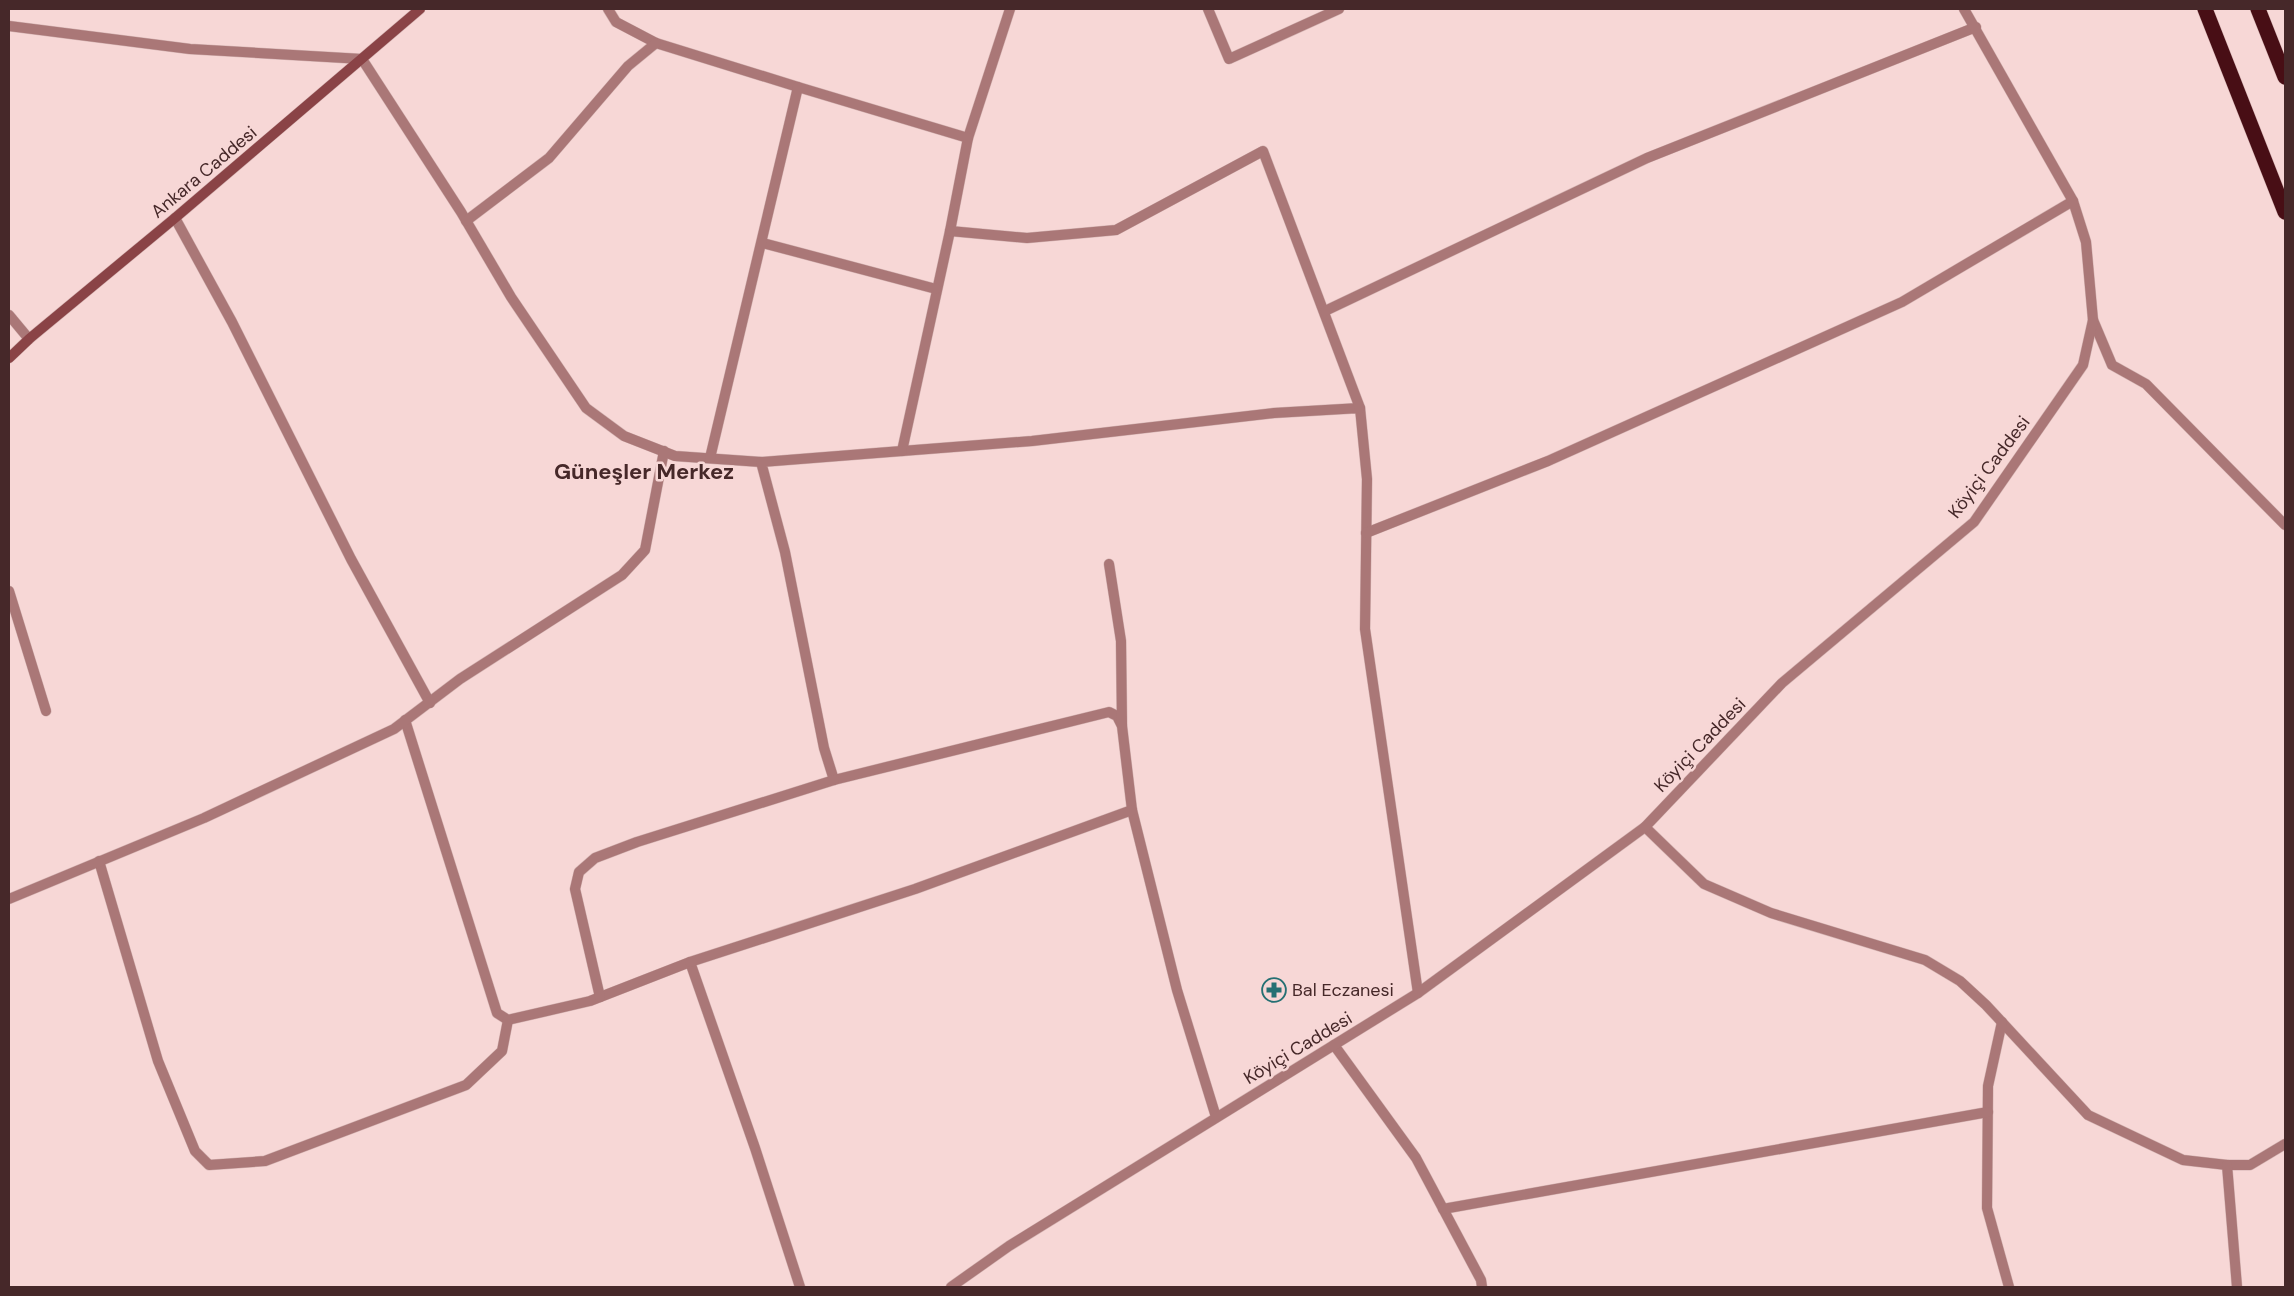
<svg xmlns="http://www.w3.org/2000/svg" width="2294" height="1296" font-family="'DM Sans',sans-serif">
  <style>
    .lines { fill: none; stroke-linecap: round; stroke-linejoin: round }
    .street-casing { stroke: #d4b4b3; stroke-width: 11 }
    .secondary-casing { stroke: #d4b4b3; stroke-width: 11 }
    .highway-casing { stroke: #d4b4b3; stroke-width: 16 }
    .street { stroke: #a77; stroke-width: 10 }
    .secondary { stroke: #8a4346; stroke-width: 10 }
    .highway { stroke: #480e15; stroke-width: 15 }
    .labels { text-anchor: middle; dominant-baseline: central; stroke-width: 5; stroke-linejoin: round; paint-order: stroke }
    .street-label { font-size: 18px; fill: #462829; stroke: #f7d7d6 }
    .poi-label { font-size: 18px; fill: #462829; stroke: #f7d7d6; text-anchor: start }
    .district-label { font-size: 22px; font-weight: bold; fill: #462829; stroke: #f7d7d6 }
  </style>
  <rect width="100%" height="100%" fill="#f7d7d6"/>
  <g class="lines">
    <g class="street-casing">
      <g id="street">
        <polyline points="608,9 616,22 656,43 798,87"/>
        <polyline points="1010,9 968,138 950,231 902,451 1032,441 1274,413 1360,408 1367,479 1365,629 1418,993"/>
        <polyline points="1208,9 1229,59 1339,9"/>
        <polyline points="9,26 190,49 362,59 461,212 511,297 586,408 624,436 675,456 761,462"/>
        <polyline points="175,218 232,322 351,559 430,703"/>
        <polyline points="466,221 549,158 628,66 656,43"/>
        <polyline points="950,231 1027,238 1116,230 1263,151 1360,408"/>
        <polyline points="763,243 936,289"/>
        <polyline points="1325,311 1647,158 1976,27"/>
        <polyline points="9,315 29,339"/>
        <polyline points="2093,320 2112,365 2146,384 2285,525"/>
        <polyline points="902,451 761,462 785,552 824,748 834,780 1109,712 1117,716 1122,726 1132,810 1177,990 1216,1117"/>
        <polyline points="710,458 798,87 968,138"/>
        <polyline points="1366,533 1548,461 1902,302 2073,201"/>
        <polyline points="1109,564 1121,641 1122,725"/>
        <polyline points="9,591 46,711"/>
        <polyline points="405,720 497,1013 508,1020 590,1001 690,962 755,1148 800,1287"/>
        <polyline points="1645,827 1704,884 1771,913 1925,960 1960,981 1986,1005 2088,1115 2183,1160 2227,1165 2250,1165 2285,1144"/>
        <polyline points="99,861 158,1061 195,1151 209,1165 265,1161 466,1085 502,1051 508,1020"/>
        <polyline points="9,899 204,818 394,729 460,679 622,575 645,550 664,451"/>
        <polyline points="690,962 915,889 1132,810"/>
        <polyline points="600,997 575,889 579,872 595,858 637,842 834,780"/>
        <polyline points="2002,1022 1988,1086 1987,1208 2009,1287"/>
        <polyline points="1334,1045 1416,1158 1481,1280 1482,1287"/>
        <polyline points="2227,1165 2237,1287"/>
        <polyline points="1443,1209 1988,1112"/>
        <polyline points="951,1287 1009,1246 1418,993 1645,827 1782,683 1974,522 2083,365 2093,320 2086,242 2073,201 1964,9"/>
      </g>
    </g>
    <g class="secondary-casing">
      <polyline id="secondary" points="9,358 29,339 175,218 420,9"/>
    </g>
    <g class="highway-casing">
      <g id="highway">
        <polyline points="2205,9 2285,212"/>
        <polyline points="2258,9 2285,77"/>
      </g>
    </g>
    <use href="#street" class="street"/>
    <use href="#secondary" class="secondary"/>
    <use href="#highway" class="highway"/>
  </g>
  <defs>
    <g id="pharmacy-ring" transform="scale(1.25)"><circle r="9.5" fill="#f7d7d6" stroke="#257073" stroke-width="1.5"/><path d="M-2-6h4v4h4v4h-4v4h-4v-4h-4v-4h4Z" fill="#257073"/></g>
  </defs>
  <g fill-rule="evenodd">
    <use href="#pharmacy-ring" x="1274" y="990"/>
  </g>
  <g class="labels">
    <g class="street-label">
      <text transform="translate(204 172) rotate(-40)">Ankara Caddesi</text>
      <text transform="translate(1989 467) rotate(-53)">Köyiçi Caddesi</text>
      <text transform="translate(1700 745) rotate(-46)">Köyiçi Caddesi</text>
      <text transform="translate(1298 1048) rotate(-31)">Köyiçi Caddesi</text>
    </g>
    <g class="poi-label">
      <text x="1292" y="990">Bal Eczanesi</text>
    </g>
    <g class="district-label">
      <text x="644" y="471">Güneşler Merkez</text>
    </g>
  </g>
  <rect width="2294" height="1296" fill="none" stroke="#462829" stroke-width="20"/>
</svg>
